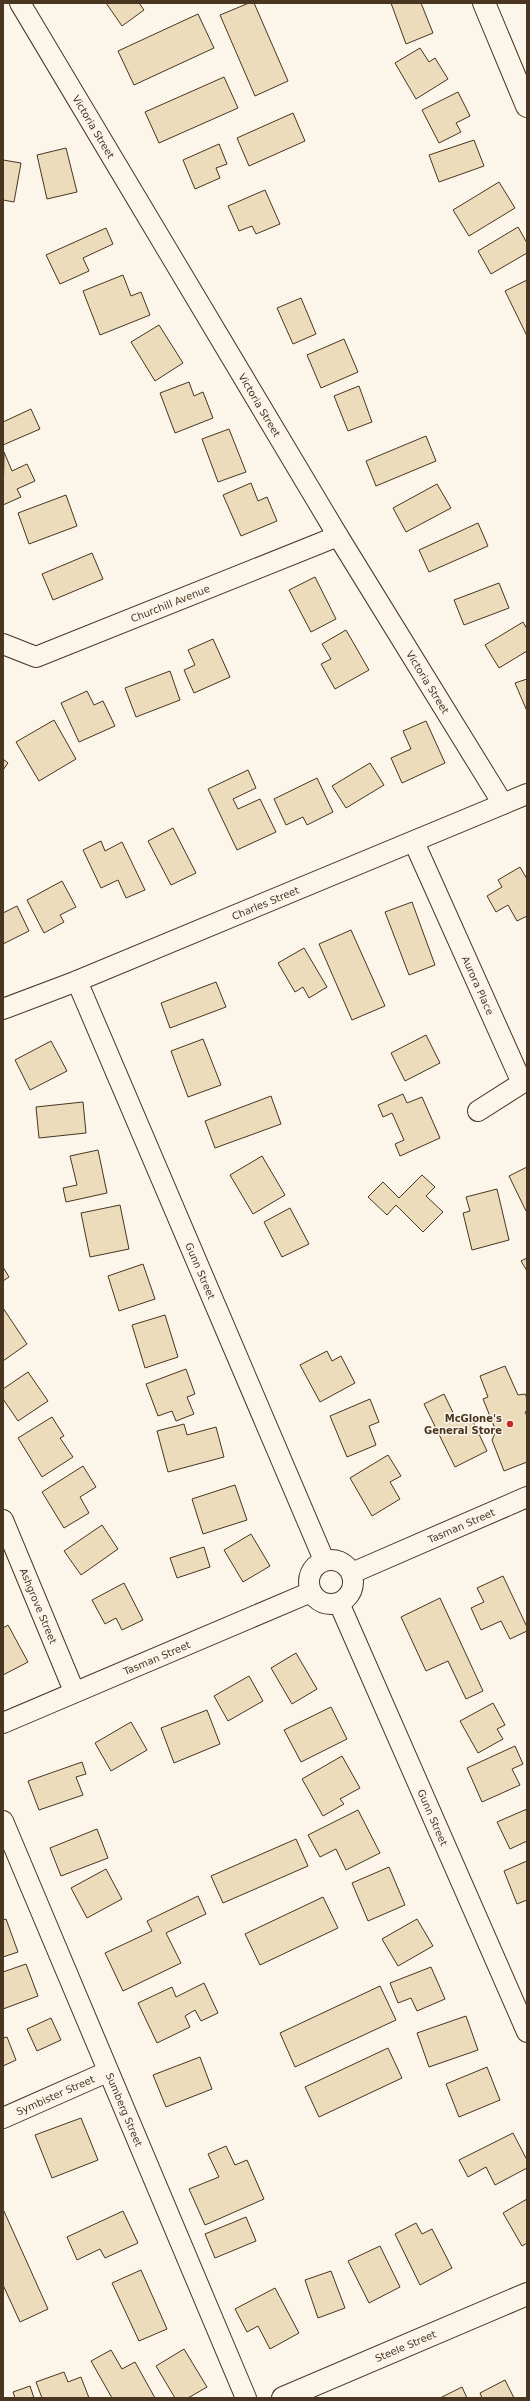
<svg xmlns="http://www.w3.org/2000/svg" width="530" height="2401" font-family="'DejaVu Sans',sans-serif">
  <style>
    .building { fill: #ecdcbc; stroke: #4a3520 }
    .lines { fill: none; stroke-linecap: round; stroke-linejoin: round }
    .minor-casing { stroke: #4a3520; stroke-width: 22 }
    .tertiary-casing { stroke: #4a3520; stroke-width: 24 }
    .secondary-casing { stroke: #4a3520; stroke-width: 24 }
    .minor { stroke: #fbf6e9; stroke-width: 20 }
    .tertiary { stroke: #fbf6e9; stroke-width: 22 }
    .secondary { stroke: #fbf6e9; stroke-width: 22 }
    .poi-dot { fill: #c62828; stroke: #fbf6e9; stroke-width: 1.5 }
    .labels { text-anchor: middle; dominant-baseline: central; stroke-width: 3; stroke-linejoin: round; paint-order: stroke }
    .street-label { font-size: 10px; fill: #4a3520; stroke: #fbf6e9 }
    .poi-label { font-size: 10px; font-weight: bold; fill: #4a3520; stroke: #fbf6e9; text-anchor: end }
  </style>
  <rect width="100%" height="100%" fill="#fbf6e9"/>
  <g class="building">
    <polygon points="106,3 139,3 144,10 122,26"/>
    <polygon points="249,3 254,3 288,81 255,96 220,15"/>
    <polygon points="391,3 421,3 433,33 406,44"/>
    <polygon points="198,14 214,48 134,85 118,51"/>
    <polygon points="420,48 429,62 435,58 448,79 416,99 395,63"/>
    <polygon points="224,77 238,108 159,143 145,112"/>
    <polygon points="458,92 470,116 456,123 461,132 439,143 422,110"/>
    <polygon points="293,113 305,141 249,166 237,138"/>
    <polygon points="474,140 484,166 439,182 429,155"/>
    <polygon points="219,144 227,164 216,168 220,178 195,189 183,160"/>
    <polygon points="66,148 77,192 47,199 37,155"/>
    <polygon points="3,160 21,163 14,202 3,200"/>
    <polygon points="499,182 515,208 469,236 453,210"/>
    <polygon points="265,190 280,224 256,234 252,226 239,231 228,206"/>
    <polygon points="518,227 527,243 527,253 491,274 478,251"/>
    <polygon points="106,228 113,244 83,258 89,271 60,284 46,255"/>
    <polygon points="123,275 131,296 141,292 150,315 100,335 83,291"/>
    <polygon points="527,280 527,336 505,291"/>
    <polygon points="301,298 316,334 293,344 277,308"/>
    <polygon points="159,325 183,363 155,381 131,342"/>
    <polygon points="344,339 358,372 321,388 307,355"/>
    <polygon points="189,382 194,396 203,392 213,418 175,433 160,393"/>
    <polygon points="359,386 372,422 348,431 334,396"/>
    <polygon points="31,409 40,429 3,445 3,422"/>
    <polygon points="229,429 246,472 218,482 202,439"/>
    <polygon points="426,436 436,461 376,486 366,461"/>
    <polygon points="4,452 12,471 27,464 35,481 17,489 21,497 3,505"/>
    <polygon points="251,483 258,501 267,497 277,521 241,536 223,495"/>
    <polygon points="437,484 451,508 406,532 393,508"/>
    <polygon points="66,495 77,526 29,544 18,513"/>
    <polygon points="478,523 488,546 429,572 419,550"/>
    <polygon points="92,553 103,579 53,600 42,574"/>
    <polygon points="315,577 336,619 311,632 289,590"/>
    <polygon points="499,583 509,608 464,625 454,600"/>
    <polygon points="523,622 527,629 527,651 499,668 485,645"/>
    <polygon points="346,630 369,670 335,689 321,664 331,659 322,644"/>
    <polygon points="213,639 230,677 194,693 184,670 195,665 188,650"/>
    <polygon points="170,671 180,700 136,717 125,688"/>
    <polygon points="527,679 527,711 515,683"/>
    <polygon points="87,691 94,705 103,701 115,726 79,742 61,703"/>
    <polygon points="54,720 76,759 39,781 16,742"/>
    <polygon points="426,721 445,763 402,783 391,758 411,749 403,731"/>
    <polygon points="3,759 8,763 3,770"/>
    <polygon points="370,763 384,785 346,808 332,786"/>
    <polygon points="248,770 256,788 233,799 238,809 260,799 276,832 237,850 208,789"/>
    <polygon points="317,778 333,812 307,825 303,817 286,825 274,799"/>
    <polygon points="173,828 196,873 171,885 148,841"/>
    <polygon points="101,841 105,851 122,842 145,890 126,898 118,880 101,888 83,850"/>
    <polygon points="520,867 527,879 527,916 517,921 508,905 496,912 487,896 502,887 498,880"/>
    <polygon points="62,881 76,907 60,915 64,922 44,933 27,900"/>
    <polygon points="412,902 435,965 409,975 385,912"/>
    <polygon points="17,906 29,931 3,944 3,913"/>
    <polygon points="351,930 385,1006 352,1020 319,944"/>
    <polygon points="304,948 327,987 309,998 303,987 295,992 278,963"/>
    <polygon points="216,982 226,1007 170,1028 161,1003"/>
    <polygon points="426,1035 440,1063 405,1081 391,1053"/>
    <polygon points="203,1039 221,1085 188,1097 171,1051"/>
    <polygon points="51,1041 67,1071 30,1090 15,1060"/>
    <polygon points="403,1094 407,1103 422,1097 440,1138 400,1156 395,1144 404,1140 392,1113 383,1117 378,1105"/>
    <polygon points="271,1096 281,1124 215,1148 205,1121"/>
    <polygon points="83,1102 86,1133 39,1138 36,1107"/>
    <polygon points="98,1150 107,1193 66,1202 63,1188 77,1185 70,1156"/>
    <polygon points="262,1156 285,1195 253,1214 230,1175"/>
    <polygon points="527,1167 527,1210 526,1211 509,1176"/>
    <polygon points="422,1175 435,1187 426,1196 443,1212 423,1232 396,1205 387,1215 368,1197 383,1182 399,1198"/>
    <polygon points="497,1189 509,1240 472,1250 463,1213 470,1211 466,1197"/>
    <polygon points="120,1205 129,1249 90,1257 81,1213"/>
    <polygon points="290,1208 309,1244 282,1257 264,1222"/>
    <polygon points="527,1258 527,1271 521,1261"/>
    <polygon points="143,1264 155,1299 119,1311 108,1276"/>
    <polygon points="3,1267 9,1277 3,1281"/>
    <polygon points="3,1308 27,1344 3,1361"/>
    <polygon points="165,1315 178,1357 145,1368 132,1325"/>
    <polygon points="327,1351 332,1361 341,1356 355,1383 320,1402 300,1365"/>
    <polygon points="505,1366 518,1395 525,1394 527,1398 527,1411 525,1412 527,1416 527,1462 504,1471 492,1440 496,1431 483,1399 488,1397 480,1376"/>
    <polygon points="186,1369 195,1394 187,1397 194,1414 176,1421 172,1411 158,1416 146,1384"/>
    <polygon points="28,1372 48,1401 18,1421 3,1399 3,1389"/>
    <polygon points="444,1394 457,1421 470,1415 487,1451 455,1467 424,1404"/>
    <polygon points="370,1399 379,1422 369,1426 376,1445 347,1457 330,1416"/>
    <polygon points="52,1417 64,1436 60,1438 73,1457 42,1477 18,1438"/>
    <polygon points="184,1424 187,1435 216,1427 224,1457 168,1472 157,1431"/>
    <polygon points="388,1455 401,1476 390,1482 400,1499 372,1516 350,1478"/>
    <polygon points="83,1466 96,1487 80,1497 89,1513 64,1528 42,1492"/>
    <polygon points="235,1485 247,1520 203,1534 192,1499"/>
    <polygon points="102,1525 118,1549 81,1575 64,1551"/>
    <polygon points="251,1534 270,1566 243,1582 224,1550"/>
    <polygon points="204,1547 210,1567 177,1578 170,1558"/>
    <polygon points="503,1576 527,1627 527,1631 510,1639 501,1621 481,1630 471,1608 484,1602 477,1588"/>
    <polygon points="124,1583 143,1620 122,1630 116,1618 105,1624 92,1600"/>
    <polygon points="440,1598 483,1691 466,1699 448,1661 426,1671 401,1617"/>
    <polygon points="8,1625 28,1662 3,1675 3,1628"/>
    <polygon points="296,1653 317,1689 292,1704 271,1668"/>
    <polygon points="249,1676 263,1701 228,1721 214,1696"/>
    <polygon points="493,1703 505,1725 497,1729 503,1739 478,1753 460,1721"/>
    <polygon points="331,1707 347,1739 301,1762 284,1730"/>
    <polygon points="207,1710 220,1744 174,1763 161,1728"/>
    <polygon points="131,1722 147,1750 111,1771 95,1743"/>
    <polygon points="515,1746 523,1764 512,1769 520,1785 482,1802 467,1768"/>
    <polygon points="342,1756 360,1788 340,1799 344,1804 323,1816 302,1779"/>
    <polygon points="82,1762 86,1774 76,1777 83,1795 39,1810 28,1781"/>
    <polygon points="527,1809 527,1841 510,1849 497,1822"/>
    <polygon points="358,1810 380,1853 346,1870 336,1849 320,1857 308,1835"/>
    <polygon points="97,1829 108,1858 61,1876 50,1848"/>
    <polygon points="296,1839 308,1866 223,1903 211,1876"/>
    <polygon points="527,1861 527,1900 517,1904 504,1871"/>
    <polygon points="389,1867 405,1905 368,1921 352,1883"/>
    <polygon points="106,1869 122,1899 87,1918 71,1888"/>
    <polygon points="198,1896 206,1914 166,1933 181,1963 123,1991 105,1953 152,1931 147,1921"/>
    <polygon points="323,1897 338,1928 260,1965 245,1934"/>
    <polygon points="6,1919 18,1952 3,1957 3,1920"/>
    <polygon points="417,1919 433,1946 398,1966 382,1939"/>
    <polygon points="26,1964 38,1996 3,2009 3,1972"/>
    <polygon points="431,1967 445,1999 417,2011 411,1998 398,2003 390,1983"/>
    <polygon points="204,1983 218,2013 201,2021 195,2010 185,2016 190,2027 157,2043 138,2003 172,1987 176,1997"/>
    <polygon points="380,1986 396,2020 295,2067 280,2033"/>
    <polygon points="466,2016 478,2050 429,2067 417,2033"/>
    <polygon points="51,2018 61,2040 37,2051 27,2029"/>
    <polygon points="7,2037 16,2060 3,2066 3,2038"/>
    <polygon points="388,2048 402,2078 319,2117 305,2087"/>
    <polygon points="200,2057 212,2089 166,2107 153,2075"/>
    <polygon points="487,2067 500,2100 459,2117 446,2084"/>
    <polygon points="81,2118 98,2160 52,2178 35,2135"/>
    <polygon points="513,2133 527,2160 527,2168 495,2185 486,2167 468,2177 459,2160"/>
    <polygon points="226,2146 235,2165 247,2160 264,2199 205,2225 189,2189 219,2177 208,2154"/>
    <polygon points="527,2199 527,2243 522,2246 503,2213"/>
    <polygon points="3,2209 48,2309 20,2322 3,2285"/>
    <polygon points="123,2211 138,2243 105,2258 100,2249 77,2260 67,2237"/>
    <polygon points="246,2217 256,2241 215,2258 205,2234"/>
    <polygon points="416,2223 422,2234 432,2229 452,2268 420,2285 395,2234"/>
    <polygon points="380,2246 400,2287 369,2303 348,2261"/>
    <polygon points="141,2270 167,2329 139,2341 112,2283"/>
    <polygon points="331,2271 345,2308 318,2318 305,2280"/>
    <polygon points="275,2288 299,2333 270,2349 258,2326 247,2332 235,2309"/>
    <polygon points="184,2349 207,2387 188,2398 175,2398 156,2366"/>
    <polygon points="111,2350 122,2369 135,2362 155,2398 112,2398 91,2361"/>
    <polygon points="64,2372 68,2382 81,2377 89,2398 42,2398 36,2382"/>
    <polygon points="505,2380 514,2398 482,2398 480,2393"/>
    <polygon points="30,2386 34,2398 15,2398 13,2392"/>
    <polygon points="462,2387 467,2398 440,2398"/>
  </g>
  <g class="lines">
    <g class="minor-casing">
      <g id="minor">
        <path id="s1" d="M20,3L338,536L503,804"/>
        <path id="s2" d="M3,644L36,657L338,536"/>
        <path id="s3" d="M414,842L522,1083L478,1111"/>
        <path id="s4" d="M77,981L324,1560"/>
        <path id="s5" d="M3,1009L77,981L527,794"/>
        <path id="s6" d="M3,1520L74,1691"/>
        <circle cx="331" cy="1582" r="22"/>
        <path id="s7" d="M352,1573L527,1497"/>
        <path id="s8" d="M339,1603L527,2032"/>
        <path id="s9" d="M3,1723L311,1592"/>
        <path id="s10" d="M3,1821L246,2398"/>
        <path id="s11" d="M3,2118L107,2072"/>
      </g>
    </g>
    <g class="tertiary-casing">
      <g id="tertiary">
        <path id="s12" d="M283,2398L527,2294"/>
      </g>
    </g>
    <g class="secondary-casing">
      <polyline id="secondary" points="484,3 527,106"/>
    </g>
    <use href="#minor" class="minor"/>
    <use href="#tertiary" class="tertiary"/>
    <use href="#secondary" class="secondary"/>
  </g>
  <circle class="poi-dot" cx="510" cy="1424" r="4"/>
  <g class="labels">
    <g class="street-label">
      <text stroke="none"><textPath href="#s1" startOffset="144">Victoria Street</textPath></text>
      <text stroke="none"><textPath href="#s1" startOffset="468">Victoria Street</textPath></text>
      <text stroke="none"><textPath href="#s2" startOffset="180">Churchill Avenue</textPath></text>
      <text stroke="none"><textPath href="#s1" startOffset="792">Victoria Street</textPath></text>
      <text stroke="none"><textPath href="#s5" startOffset="283">Charles Street</textPath></text>
      <text stroke="none"><textPath href="#s3" startOffset="157">Aurora Place</textPath></text>
      <text stroke="none"><textPath href="#s4" startOffset="315">Gunn Street</textPath></text>
      <text stroke="none"><textPath href="#s7" startOffset="119">Tasman Street</textPath></text>
      <text stroke="none"><textPath href="#s6" startOffset="93">Ashgrove Street</textPath></text>
      <text stroke="none"><textPath href="#s9" startOffset="167">Tasman Street</textPath></text>
      <text stroke="none"><textPath href="#s8" startOffset="234">Gunn Street</textPath></text>
      <text stroke="none"><textPath href="#s11" startOffset="57">Symbister Street</textPath></text>
      <text stroke="none"><textPath href="#s10" startOffset="313">Sumberg Street</textPath></text>
      <text stroke="none"><textPath href="#s12" startOffset="133">Steele Street</textPath></text>
    </g>
    <g class="poi-label">
      <text x="502" y="1418">McGlone's<tspan x="502" dy="12">General Store</tspan></text>
    </g>
  </g>
  <rect width="530" height="2401" fill="none" stroke="#4a3520" stroke-width="8"/>
</svg>
